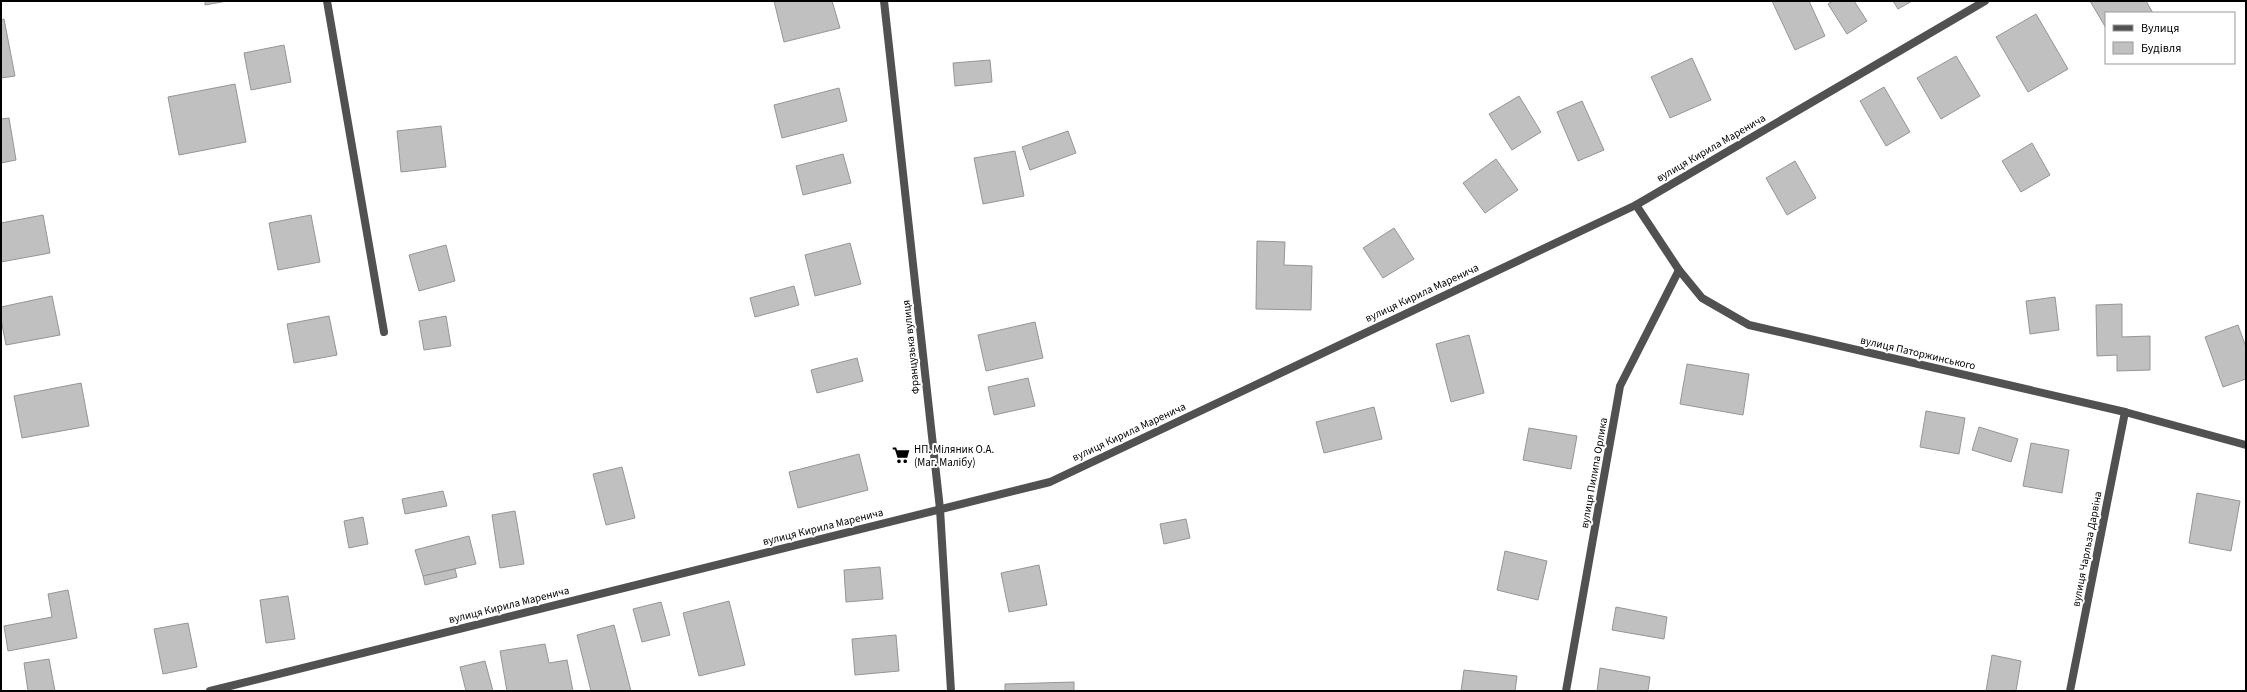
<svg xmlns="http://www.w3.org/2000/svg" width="2247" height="692" font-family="'Source Sans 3',sans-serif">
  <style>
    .building { fill: #c0c0c0; stroke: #959595 }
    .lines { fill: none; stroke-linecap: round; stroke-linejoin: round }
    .street { stroke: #515151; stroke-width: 8 }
    .labels { text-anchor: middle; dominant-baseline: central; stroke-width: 4; stroke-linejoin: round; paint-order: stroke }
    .street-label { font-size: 11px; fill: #000; stroke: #fff }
    .poi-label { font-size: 11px; fill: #000; stroke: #fff; text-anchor: start }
  </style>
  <rect width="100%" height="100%" fill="#fff"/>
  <g class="building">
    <polygon points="205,1 227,1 205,5"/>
    <polygon points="774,1 832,1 840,28 784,42"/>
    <polygon points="1772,1 1809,1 1825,36 1795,50"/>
    <polygon points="1833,1 1854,1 1867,21 1847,34 1828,4"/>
    <polygon points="1893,1 1912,1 1898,9"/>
    <polygon points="2090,1 2146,1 2153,13 2106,13 2106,28"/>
    <polygon points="2036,14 2068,69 2028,92 1996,37"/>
    <polygon points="4,19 15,76 1,78 1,20"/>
    <polygon points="284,45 291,82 251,90 244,53"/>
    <polygon points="1956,56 1980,96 1941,119 1917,78"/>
    <polygon points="1692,58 1711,100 1670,118 1651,77"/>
    <polygon points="990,60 992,82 955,86 953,63"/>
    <polygon points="235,84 246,142 179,155 168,97"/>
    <polygon points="1884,87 1910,132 1886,146 1860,101"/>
    <polygon points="839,88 847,121 782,138 774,105"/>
    <polygon points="1519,96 1541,132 1512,150 1489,114"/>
    <polygon points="1582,101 1604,150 1578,161 1557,112"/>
    <polygon points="9,118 16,160 1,163 1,119"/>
    <polygon points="441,126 446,167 401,172 397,131"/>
    <polygon points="1068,131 1076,153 1030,170 1022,147"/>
    <polygon points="2032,143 2050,175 2021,192 2002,161"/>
    <polygon points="1015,151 1024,196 983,204 974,158"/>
    <polygon points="843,154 851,183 803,195 796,166"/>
    <polygon points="1496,159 1518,190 1485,213 1463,183"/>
    <polygon points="1795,161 1816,198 1787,215 1766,178"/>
    <polygon points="43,215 50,253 1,262 1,223"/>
    <polygon points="311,215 320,262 278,270 269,223"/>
    <polygon points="1394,228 1414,259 1383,278 1363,248"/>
    <polygon points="1257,241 1285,242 1284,265 1312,266 1311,310 1256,309"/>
    <polygon points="850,243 861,284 815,296 805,255"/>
    <polygon points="446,245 455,281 419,291 409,255"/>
    <polygon points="794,286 799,305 755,317 750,298"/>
    <polygon points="52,296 60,335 6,345 1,319 1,307"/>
    <polygon points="2055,297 2059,330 2030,334 2026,301"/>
    <polygon points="2122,304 2122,337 2150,336 2150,370 2117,371 2117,355 2097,356 2096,305"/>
    <polygon points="329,316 337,355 294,363 287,324"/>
    <polygon points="446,316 451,346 424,350 419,321"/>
    <polygon points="1035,322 1043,358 986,371 978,335"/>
    <polygon points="2238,325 2246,347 2246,379 2223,387 2205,337"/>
    <polygon points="1469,335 1484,393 1451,402 1436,344"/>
    <polygon points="857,358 863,381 817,393 811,370"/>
    <polygon points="1687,364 1749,374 1743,415 1680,404"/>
    <polygon points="1028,378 1035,406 994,415 988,387"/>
    <polygon points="81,383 89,426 22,438 14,396"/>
    <polygon points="1374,407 1382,439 1324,453 1316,422"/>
    <polygon points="1926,411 1965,418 1959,454 1920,447"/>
    <polygon points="1979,427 2018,439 2011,462 1972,450"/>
    <polygon points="1529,428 1577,436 1571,469 1523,460"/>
    <polygon points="2031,443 2069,450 2062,493 2023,486"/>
    <polygon points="859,454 868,490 798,508 789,472"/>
    <polygon points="622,467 635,518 606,525 593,474"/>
    <polygon points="443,491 447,506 405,514 402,499"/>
    <polygon points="2197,493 2240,501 2231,551 2189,543"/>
    <polygon points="515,511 524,564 500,568 492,515"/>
    <polygon points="363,517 368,544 349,548 344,521"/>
    <polygon points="1186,519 1190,538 1164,544 1160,524"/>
    <polygon points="469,536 476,564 423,576 415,550"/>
    <polygon points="1505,551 1547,561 1538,600 1497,590"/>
    <polygon points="1039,565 1047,605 1009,612 1001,573"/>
    <polygon points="880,567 883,599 846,602 844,570"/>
    <polygon points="455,569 457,577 425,585 423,576"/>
    <polygon points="68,590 77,638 8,651 4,626 52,617 48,594"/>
    <polygon points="288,596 295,639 266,643 260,600"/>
    <polygon points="729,601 745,665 699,676 683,613"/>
    <polygon points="661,602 670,635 642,642 633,609"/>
    <polygon points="1616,607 1667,617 1664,639 1612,630"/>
    <polygon points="188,623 197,667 163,674 154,629"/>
    <polygon points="614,625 631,691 591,691 577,635"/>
    <polygon points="896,635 899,671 855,675 852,639"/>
    <polygon points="545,644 549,663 567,660 573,691 507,691 500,651"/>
    <polygon points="1992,655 2021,661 2016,691 1986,691"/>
    <polygon points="49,659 55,691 28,691 24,663"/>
    <polygon points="485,661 493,691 466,691 460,667"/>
    <polygon points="1600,668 1650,677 1648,691 1597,691"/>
    <polygon points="1464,670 1517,676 1515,691 1461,691"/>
    <polygon points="1074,682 1074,691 1005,691 1005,684"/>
  </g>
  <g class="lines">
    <g class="street">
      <polyline points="327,1 384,332"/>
      <polyline points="884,1 940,509 951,691"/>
      <polyline points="1636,205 1679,270 1702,298 1749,325 2125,412 2246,445"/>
      <polyline points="210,691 1050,482 1636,205 1985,1"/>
      <polyline points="1566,691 1620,386 1679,270"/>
      <polyline points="2070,691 2125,412"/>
    </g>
  </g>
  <defs>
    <g id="supermarket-bare" transform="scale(1.38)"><path d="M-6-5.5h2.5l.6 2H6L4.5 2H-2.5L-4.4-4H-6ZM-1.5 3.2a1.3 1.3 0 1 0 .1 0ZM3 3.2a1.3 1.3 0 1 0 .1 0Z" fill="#000" stroke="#fff" stroke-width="2.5" paint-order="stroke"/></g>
  </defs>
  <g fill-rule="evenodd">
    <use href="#supermarket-bare" x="901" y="455"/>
  </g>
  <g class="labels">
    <g class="street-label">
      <text transform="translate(1711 148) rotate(-30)">вулиця Кирила Маренича</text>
      <text transform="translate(1422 293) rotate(-25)">вулиця Кирила Маренича</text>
      <text transform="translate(911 347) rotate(-96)">Французька вулиця</text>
      <text transform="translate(1918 353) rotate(13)">вулиця Паторжинського</text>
      <text transform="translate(1129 432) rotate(-25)">вулиця Кирила Маренича</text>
      <text transform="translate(1594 473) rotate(-80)">вулиця Пилипа Орлика</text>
      <text transform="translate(823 527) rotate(-14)">вулиця Кирила Маренича</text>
      <text transform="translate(2087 549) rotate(-79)">вулиця Чарльза Дарвіна</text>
      <text transform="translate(509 605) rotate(-14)">вулиця Кирила Маренича</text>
    </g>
    <g class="poi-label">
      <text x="914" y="449">НП. Міляник О.А.<tspan x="914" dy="13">(Маг. Малібу)</tspan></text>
    </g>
  </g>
  <rect width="2247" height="692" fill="none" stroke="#000000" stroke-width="4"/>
  <rect x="2105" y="12" width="130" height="52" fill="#ffffff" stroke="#999999"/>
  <rect x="2113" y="25" width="20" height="6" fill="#515151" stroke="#999999"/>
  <text x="2141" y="32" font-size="12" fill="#000000">Вулиця</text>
  <rect x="2113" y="42" width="20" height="12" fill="#c0c0c0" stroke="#999999"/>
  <text x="2141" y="52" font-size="12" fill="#000000">Будівля</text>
</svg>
